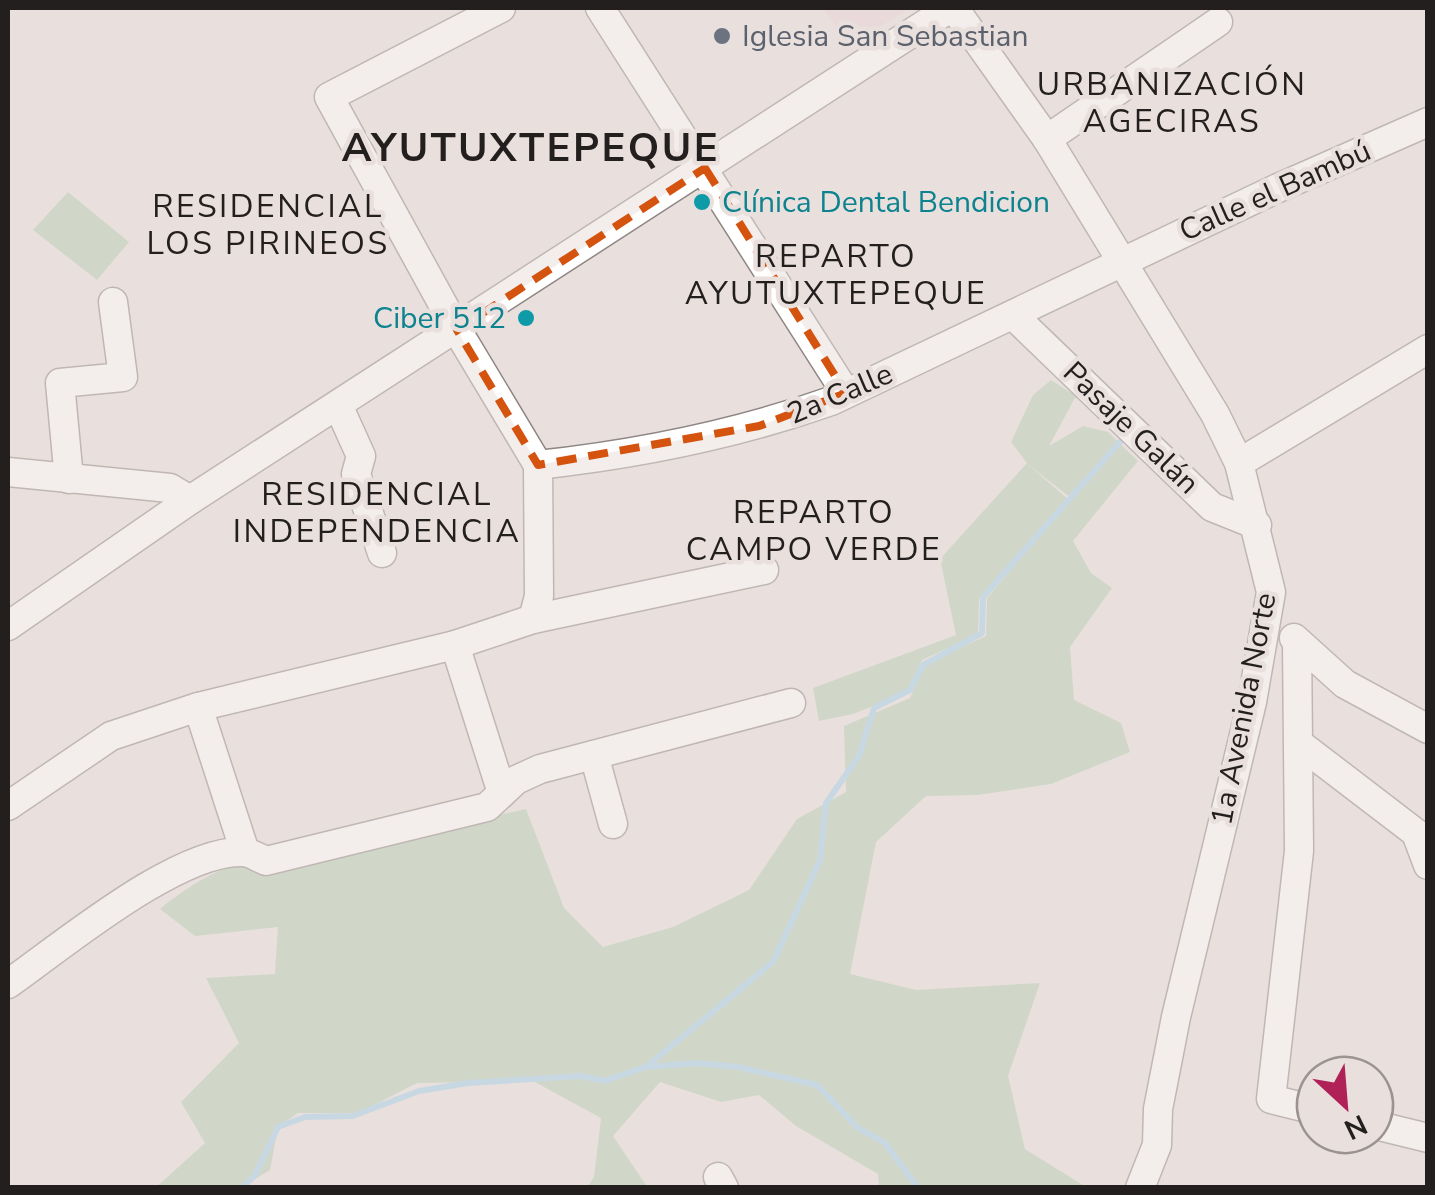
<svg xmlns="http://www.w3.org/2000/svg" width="1435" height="1195" font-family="'Nunito Sans',sans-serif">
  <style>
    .commercial { fill: #ead1da }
    .green { fill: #b2ccb1 }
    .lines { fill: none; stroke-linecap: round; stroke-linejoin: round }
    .stream { stroke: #a1cee8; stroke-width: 6 }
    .minor-casing { stroke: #8e8683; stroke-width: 31 }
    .minor { stroke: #fff; stroke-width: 28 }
    .marked { fill: none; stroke: #d4530e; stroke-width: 8; stroke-dasharray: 20 12; stroke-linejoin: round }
    .worship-dot { fill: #6b7280; stroke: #e9e0dd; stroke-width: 4 }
    .culture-dot { fill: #0f9aa8; stroke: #e9e0dd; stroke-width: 4 }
    .labels { text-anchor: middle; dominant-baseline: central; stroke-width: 9; stroke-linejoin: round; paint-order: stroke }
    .worship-label { font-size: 30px; fill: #5b616d; stroke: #e9e0dd; text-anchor: start }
    .street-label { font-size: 30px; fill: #231f1e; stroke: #e9e0dd }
    .culture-label { font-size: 30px; fill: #0d838f; stroke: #e9e0dd; text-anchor: start }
    .neighbourhood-label { font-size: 32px; letter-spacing: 2.5px; fill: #231f1e; stroke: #e9e0dd }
    .district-label { font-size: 40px; font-weight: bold; letter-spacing: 2.5px; fill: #231f1e; stroke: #e9e0dd }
  </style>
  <rect width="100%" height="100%" fill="#e9e0dd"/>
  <polygon class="commercial" points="823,8 910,8 849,47"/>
  <g class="green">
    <polygon points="68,192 129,242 97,280 33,230"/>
    <path d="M1051,380L1076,396L1049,446L1083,426L1108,432L1138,461L1073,541L1091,573L1112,588L1070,647L1074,700L1121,723L1130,752L1051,784L978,795L926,796L876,842L850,974L916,990L1040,983L1008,1076L1025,1149L1086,1187H879L878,1174L796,1126L759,1095L721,1102L660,1082L613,1136L646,1185L587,1187L594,1177L601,1118L533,1081L417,1083L359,1113H298L278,1127L270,1170L242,1187L155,1188L205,1143L181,1102L239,1043L206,978L275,974L278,927L195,936L160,909C241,842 293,856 390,838C435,830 480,819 526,809L564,908L603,947L673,927L749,890L797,819L846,792L844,726L910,698L925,664L986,636L987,598L1071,498L1027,464L1067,498L979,599L978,634L922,660L906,693L853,714L819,721L813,688L956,635L940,559L1027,463L1011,442L1033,395Z"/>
  </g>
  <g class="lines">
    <g class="stream">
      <polyline points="646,1067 773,962 820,860 826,803 859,756 874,708 910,690 923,665 982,633 983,597 1127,434"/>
      <polyline points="242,1188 255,1175 278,1127 305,1117 353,1116 419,1091 468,1083 582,1076 604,1081 646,1067 697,1063 738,1067 817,1085 858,1128 885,1143 918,1188"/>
    </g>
    <g class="minor-casing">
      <g id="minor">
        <polyline points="501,8 329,97 457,330 538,465"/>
        <polyline points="600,8 846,393"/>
        <polyline points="954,8 1047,139 1215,414 1239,463 1271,592 1252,702 1176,1017 1158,1109 1157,1145 1140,1188"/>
        <polyline points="1047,139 1218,22"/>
        <polyline points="1014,316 1212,507 1257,525"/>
        <polyline points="338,405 361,456 356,474 382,553"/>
        <polyline points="1239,463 1428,349"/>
        <path d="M538,465C639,454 735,435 831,401L1278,188L1428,122"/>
        <polyline points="8,472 170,488 190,500"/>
        <polyline points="69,479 60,383 123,377 113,302"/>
        <polyline points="533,619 539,596 538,465"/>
        <polyline points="8,626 190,500 950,8"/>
        <polyline points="1294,638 1345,684 1428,729"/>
        <polyline points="1297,642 1299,851 1271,1099 1315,1110"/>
        <polyline points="455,645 502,793"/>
        <polyline points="198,707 245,852"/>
        <polyline points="1301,745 1416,833 1428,865"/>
        <polyline points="594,755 613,824"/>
        <polyline points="8,806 111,736 198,707 455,645 533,619 764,570"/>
        <path d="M8,984C61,947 179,848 244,852C251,853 259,858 266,861L487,807L516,780L540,769L791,703"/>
        <polyline points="1375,1125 1428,1138"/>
        <polyline points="718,1177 724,1188"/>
      </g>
    </g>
    <use href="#minor" class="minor"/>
  </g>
  <path d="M0 0H1435V1195H0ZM705,168L846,393L759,426L538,465L457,330Z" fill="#e9e0dd" fill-opacity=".55" fill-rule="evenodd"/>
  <path class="marked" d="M705,168L846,393L759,426L538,465L457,330Z"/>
  <circle class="worship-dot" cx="722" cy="36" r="10"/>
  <g class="culture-dot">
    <circle cx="702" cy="202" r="10"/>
    <circle cx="526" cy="318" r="10"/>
  </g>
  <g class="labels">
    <g class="worship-label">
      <text x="742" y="36">Iglesia San Sebastian</text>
    </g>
    <g class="street-label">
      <text transform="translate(1275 191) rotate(-24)">Calle el Bambú</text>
      <text transform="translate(840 394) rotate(-23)">2a Calle</text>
      <text transform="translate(1131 428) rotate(44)">Pasaje Galán</text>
      <text transform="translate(1244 709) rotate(-79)">1a Avenida Norte</text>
    </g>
    <g class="culture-label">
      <text x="722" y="202">Clínica Dental Bendicion</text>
      <text x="506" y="318" text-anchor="end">Ciber 512</text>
    </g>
    <g class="neighbourhood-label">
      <text x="1172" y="84">URBANIZACIÓN<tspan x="1172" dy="37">AGECIRAS</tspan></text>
      <text x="268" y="206">RESIDENCIAL<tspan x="268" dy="37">LOS PIRINEOS</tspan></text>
      <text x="836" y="256">REPARTO<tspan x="836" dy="37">AYUTUXTEPEQUE</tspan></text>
      <text x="377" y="494">RESIDENCIAL<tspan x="377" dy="37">INDEPENDENCIA</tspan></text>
      <text x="814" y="512">REPARTO<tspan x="814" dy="37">CAMPO VERDE</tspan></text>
    </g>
    <g class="district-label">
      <text x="531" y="148">AYUTUXTEPEQUE</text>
    </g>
  </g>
  <rect width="1435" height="1195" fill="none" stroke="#231f1e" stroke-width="20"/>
  <g transform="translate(1345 1105) rotate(154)"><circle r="48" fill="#e9e0dd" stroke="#9a9391" stroke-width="2.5"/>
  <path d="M0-8L18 38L0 25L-18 38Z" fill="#b02158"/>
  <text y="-15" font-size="28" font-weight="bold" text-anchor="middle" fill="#231f1e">N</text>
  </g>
</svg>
